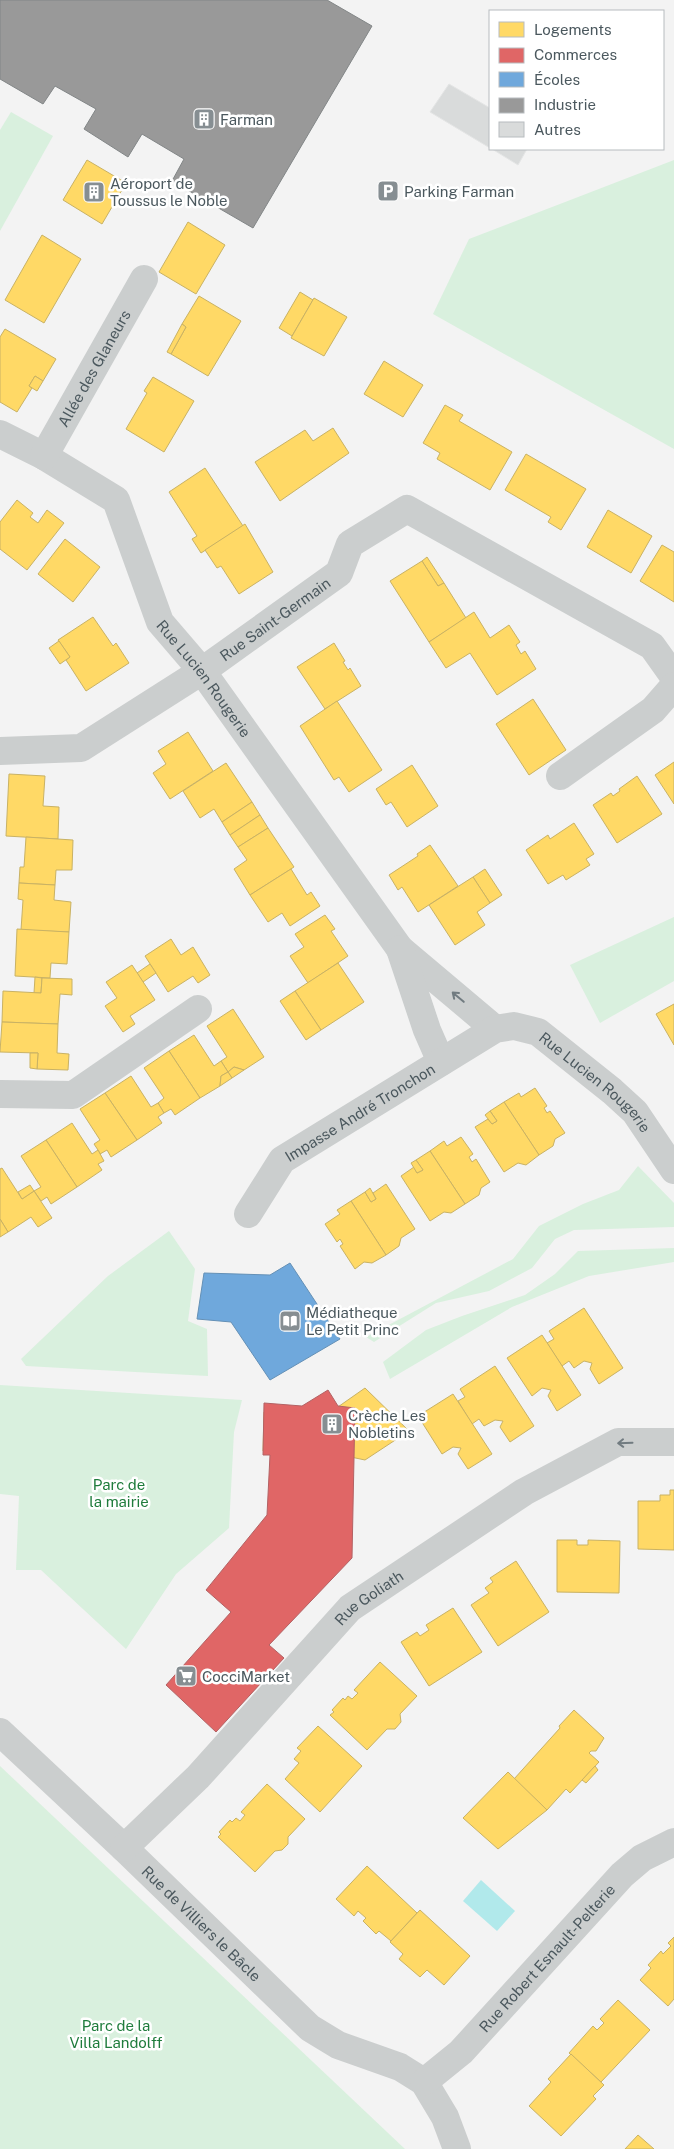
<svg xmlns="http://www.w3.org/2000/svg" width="674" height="2149" font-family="'Public Sans',sans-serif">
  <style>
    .green { fill: #d9f0de }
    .water { fill: #b1e9eb }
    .homes { fill: #ffd966; stroke: #c9b264 }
    .shops { fill: #e06666; stroke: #b36264 }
    .schools { fill: #6fa8dc; stroke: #6490b6 }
    .industry { fill: #999; stroke: #828687 }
    .building { fill: #d9dbdb; stroke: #e4e5e5 }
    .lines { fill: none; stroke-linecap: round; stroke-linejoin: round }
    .street { stroke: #cbcece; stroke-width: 28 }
    .oneway { stroke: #717b80 }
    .labels { text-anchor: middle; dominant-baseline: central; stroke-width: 5; stroke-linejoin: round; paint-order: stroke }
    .poi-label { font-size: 15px; fill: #4b585e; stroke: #fff; text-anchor: start }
    .street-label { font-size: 15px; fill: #4b585e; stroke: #fff }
    .park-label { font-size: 15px; fill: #1f7c3c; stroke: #fff }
  </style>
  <rect width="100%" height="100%" fill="#f3f3f3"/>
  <g class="green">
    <polygon points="11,112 53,136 0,231 0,130"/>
    <polygon points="674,160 674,449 433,314 469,239"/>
    <polygon points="674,917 674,981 600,1023 570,965"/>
    <polygon points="638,1166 674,1203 674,1227 574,1230 555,1239 532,1268 489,1291 436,1303 374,1342 366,1337 513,1259 539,1226 583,1204 619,1190"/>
    <polygon points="169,1231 195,1269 188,1321 207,1329 208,1376 26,1366 21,1359 108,1276"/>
    <polygon points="674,1248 674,1262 589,1276 512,1307 390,1379 383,1362 426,1330 462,1316 525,1295 555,1274 578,1251"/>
    <polygon points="0,1385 242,1400 234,1432 229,1528 176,1574 126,1649 41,1570 16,1570 19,1496 0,1494"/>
    <polygon points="0,1766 405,2149 0,2149"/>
  </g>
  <polygon class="water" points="481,1880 515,1911 497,1931 463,1901"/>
  <g class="homes">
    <polygon points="87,160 126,183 102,224 63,200"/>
    <polygon points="188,222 225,245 196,294 159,272"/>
    <polygon points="42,235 81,259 44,323 5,300"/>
    <polygon points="300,292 313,300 292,336 279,328"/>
    <polygon points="199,296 241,321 208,376 171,354 186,327 182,324"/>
    <polygon points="314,298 347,317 324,356 291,338"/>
    <polygon points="182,324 186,327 171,354 167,352"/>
    <polygon points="5,329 56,359 43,381 35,376 29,386 32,388 17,412 0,402 0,337"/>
    <polygon points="384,361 423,385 403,417 364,394"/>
    <polygon points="35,376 43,381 37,391 29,386"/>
    <polygon points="153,377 194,401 164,452 126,429 147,393 144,391"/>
    <polygon points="445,405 463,415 459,421 512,452 490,490 437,459 440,453 423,443"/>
    <polygon points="333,428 349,453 280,501 255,462 305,430 313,441"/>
    <polygon points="526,454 586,489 561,530 548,522 551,517 505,490"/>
    <polygon points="205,468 243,526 201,553 192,539 197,536 169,492"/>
    <polygon points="17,500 33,513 30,517 38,523 47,510 64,523 27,570 0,549 0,522"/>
    <polygon points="608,510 652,536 631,573 587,547"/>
    <polygon points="245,524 273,572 239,594 221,566 217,568 205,550"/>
    <polygon points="65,539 100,567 73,602 38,574"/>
    <polygon points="662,545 674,552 674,602 640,581"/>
    <polygon points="427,557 444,583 438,586 422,561"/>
    <polygon points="422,561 438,586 444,583 466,618 429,642 390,581"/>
    <polygon points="474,612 490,638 509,625 520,642 516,645 521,654 525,651 536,669 497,695 470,653 446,668 429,642"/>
    <polygon points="93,617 113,646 116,643 129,663 86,691 66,660 70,657 58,640"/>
    <polygon points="59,641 70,657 60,664 49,648"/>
    <polygon points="334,643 345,661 343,662 348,670 350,668 361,686 325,709 297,667"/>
    <polygon points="533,699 566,750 529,775 496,724"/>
    <polygon points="337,701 382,770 349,792 339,777 334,780 300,726"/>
    <polygon points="188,732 213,771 170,799 153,773 166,764 158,751"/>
    <polygon points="674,762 674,804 655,775"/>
    <polygon points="226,763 252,802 222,822 214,809 200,818 183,791"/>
    <polygon points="412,765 438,806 407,827 391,802 386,805 376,789"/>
    <polygon points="9,774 45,776 43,806 59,807 58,839 6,836"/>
    <polygon points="637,776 662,814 617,843 593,805 611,793 613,796 620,791 619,789"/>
    <polygon points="252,802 260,815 230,835 222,822"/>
    <polygon points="260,815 268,828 238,847 230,835"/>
    <polygon points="574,823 594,854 586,859 590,865 566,880 563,875 548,884 526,850 548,835 550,839"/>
    <polygon points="268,828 294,867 250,895 234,869 247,860 238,847"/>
    <polygon points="26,837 73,840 72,870 56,870 55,885 19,883 20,867 24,867"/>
    <polygon points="430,845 458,886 418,912 402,887 398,890 389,875 418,856 417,854"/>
    <polygon points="291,869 307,895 311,892 320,906 290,926 282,913 268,922 250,895"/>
    <polygon points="485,869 502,895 490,903 473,877"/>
    <polygon points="473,877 490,903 477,912 485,925 455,945 429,905"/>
    <polygon points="19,883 55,885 54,900 71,902 69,932 21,930 23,900 18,899"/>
    <polygon points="325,915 335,929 331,931 348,956 308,983 290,956 304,947 295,934"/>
    <polygon points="17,929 69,932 67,964 51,963 50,978 15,976"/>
    <polygon points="171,939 181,955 193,947 210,975 198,983 193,976 168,992 145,956"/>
    <polygon points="338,963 364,1002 321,1030 295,991"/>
    <polygon points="150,964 156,973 143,982 137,973"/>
    <polygon points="132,965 155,1000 130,1016 135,1024 123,1032 105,1006 117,998 106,982"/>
    <polygon points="35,977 42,978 41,993 34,993"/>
    <polygon points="42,978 72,979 72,995 60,994 58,1024 2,1022 3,991 41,993"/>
    <polygon points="295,991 321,1030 306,1040 280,1001"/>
    <polygon points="674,1004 674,1045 656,1014"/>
    <polygon points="233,1009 264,1057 244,1070 234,1067 228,1072 221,1061 227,1057 207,1026"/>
    <polygon points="2,1022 58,1024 57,1053 69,1054 68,1070 37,1069 38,1053 0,1052"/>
    <polygon points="194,1035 214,1066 221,1061 228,1072 221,1076 220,1086 200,1098 169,1051"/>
    <polygon points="169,1051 200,1098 175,1115 171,1109 164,1113 158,1103 164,1098 144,1068"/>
    <polygon points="30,1053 38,1053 37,1069 30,1068"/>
    <polygon points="234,1067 244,1070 232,1078 228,1072"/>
    <polygon points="228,1072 232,1078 220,1086 221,1076"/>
    <polygon points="131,1076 151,1107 158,1103 164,1113 158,1117 162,1123 137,1140 105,1093"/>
    <polygon points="535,1088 547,1106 544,1108 547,1113 550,1111 565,1133 555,1139 553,1146 539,1155 504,1102 519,1093 521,1097"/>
    <polygon points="105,1093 137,1140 111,1157 107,1150 100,1154 98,1150 94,1144 100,1140 80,1109"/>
    <polygon points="504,1102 539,1155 526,1165 518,1163 504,1172 475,1127 488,1119 492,1124 497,1121 490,1111"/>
    <polygon points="490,1111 497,1121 492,1124 485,1115"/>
    <polygon points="72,1123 92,1154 98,1150 104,1161 98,1164 102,1170 77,1187 46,1140"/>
    <polygon points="461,1137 473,1154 469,1157 472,1162 476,1159 490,1182 481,1188 479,1195 465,1204 430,1151 444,1141 447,1146"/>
    <polygon points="46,1140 77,1187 51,1204 47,1197 41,1201 34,1191 41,1187 21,1156"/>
    <polygon points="430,1151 465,1204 451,1213 444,1212 430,1221 401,1176 414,1167 417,1173 423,1170 416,1160"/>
    <polygon points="416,1160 423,1170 417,1173 411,1163"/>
    <polygon points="2,1168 22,1199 34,1191 52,1218 38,1227 31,1217 8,1232 0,1219 0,1169"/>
    <polygon points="386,1184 415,1229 401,1238 399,1246 386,1255 351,1201 365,1192 371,1202 376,1199 373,1193"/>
    <polygon points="30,1185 34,1191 22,1199 18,1192"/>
    <polygon points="370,1188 376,1199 371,1202 365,1192"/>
    <polygon points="351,1201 386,1255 372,1263 364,1262 355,1269 340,1246 343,1244 340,1239 337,1242 325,1224 340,1214 337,1210"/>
    <polygon points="0,1219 8,1232 0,1237"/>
    <polygon points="584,1308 623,1368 599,1384 590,1369 592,1363 584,1361 574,1368 569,1361 562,1366 547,1343 554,1339 549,1331"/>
    <polygon points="542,1335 581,1395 557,1411 548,1396 551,1390 542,1388 532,1396 507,1358"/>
    <polygon points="495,1366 534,1426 510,1442 500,1427 503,1421 495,1420 484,1426 479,1419 472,1424 458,1401 465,1397 460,1389"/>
    <polygon points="365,1388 409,1431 365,1460 346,1456 263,1451 264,1412 325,1416"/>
    <polygon points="453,1394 492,1454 468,1469 458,1454 461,1448 453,1447 442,1454 418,1416"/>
    <polygon points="670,1490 674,1490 674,1550 638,1549 638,1501 660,1501 660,1495 670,1495"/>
    <polygon points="557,1540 577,1540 577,1545 588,1545 588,1540 620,1541 619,1593 557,1592"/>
    <polygon points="516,1561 549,1612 498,1646 471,1605 489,1593 485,1588 493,1582 490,1578"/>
    <polygon points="453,1608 482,1652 429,1686 401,1642 417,1632 420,1636 429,1630 426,1625"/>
    <polygon points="380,1662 417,1696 400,1714 401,1722 395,1729 387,1729 367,1750 330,1715 334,1712 332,1710 343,1698 345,1700 348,1696 352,1699 358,1693 354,1690"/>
    <polygon points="574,1710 604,1738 596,1751 591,1751 589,1753 599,1762 570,1793 566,1789 547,1810 514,1779 560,1728 559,1726"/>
    <polygon points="318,1726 362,1766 320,1812 285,1779 299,1763 294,1759 301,1751 297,1748"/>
    <polygon points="595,1766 598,1770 586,1783 582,1780"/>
    <polygon points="508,1772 547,1810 498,1849 463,1818"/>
    <polygon points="267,1784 305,1819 288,1837 288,1844 282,1850 275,1851 255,1872 218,1837 221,1834 219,1832 230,1820 232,1822 236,1818 240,1821 245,1815 241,1812"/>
    <polygon points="367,1866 417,1913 391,1941 379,1931 376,1934 363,1921 366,1918 358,1911 354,1916 336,1899"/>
    <polygon points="420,1910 470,1956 444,1985 427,1970 420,1977 399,1959 403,1954 390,1942"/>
    <polygon points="674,1937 674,1999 668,2006 640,1980 651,1968 648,1965 661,1951 663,1954 671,1946 668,1943"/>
    <polygon points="618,2000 650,2030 601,2082 569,2053 593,2026 597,2030 604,2023 600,2019"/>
    <polygon points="571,2054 604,2085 593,2096 596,2099 561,2136 529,2106 551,2082 548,2079"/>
    <polygon points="638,2135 654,2149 625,2149"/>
  </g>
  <polygon class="shops" points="328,1390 338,1406 355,1408 352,1558 269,1645 284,1658 216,1732 166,1685 231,1612 206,1590 267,1515 270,1455 263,1455 264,1403 302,1406"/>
  <polygon class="schools" points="290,1263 340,1339 270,1380 231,1322 197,1319 204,1273 270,1275"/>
  <polygon class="industry" points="0,0 327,0 372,26 253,228 172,181 184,159 142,134 128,157 84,129 96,109 55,86 43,104 0,79"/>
  <g class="building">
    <polygon points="449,84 490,108 490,148 430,112"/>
    <polygon points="492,149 527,149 518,165"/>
  </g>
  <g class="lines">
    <g class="street">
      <path id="s1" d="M0,434L44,456L116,500L160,622L202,671L400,949L495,1029"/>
      <path id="s2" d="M44,456L144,279"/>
      <path id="s3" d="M0,751L81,748L202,671L339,573L350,544L407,509L652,646L674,677"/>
      <polyline points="560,776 653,710 674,686"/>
      <polyline points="400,949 427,1030 441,1062"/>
      <polyline points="0,1094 73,1095 198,1009"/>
      <path id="s4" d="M248,1214L282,1160L495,1029L514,1026L538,1032L612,1091L635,1112L674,1170"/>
      <path id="s5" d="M0,1732L124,1848L310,2028L338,2045L400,2067L424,2082L445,2117L457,2149"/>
      <path id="s6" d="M124,1848L198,1777L350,1608L524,1492L618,1442H674"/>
      <path id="s7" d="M424,2082L461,2052L622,1875L642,1858L674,1842"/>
    </g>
  </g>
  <defs><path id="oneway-shaft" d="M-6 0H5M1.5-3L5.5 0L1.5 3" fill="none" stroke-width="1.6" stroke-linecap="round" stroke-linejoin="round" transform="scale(1.25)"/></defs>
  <g class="oneway">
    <use href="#oneway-shaft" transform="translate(458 997) rotate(-140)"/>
    <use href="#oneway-shaft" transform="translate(625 1443) rotate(178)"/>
  </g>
  <defs>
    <g id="building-square" transform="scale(1.125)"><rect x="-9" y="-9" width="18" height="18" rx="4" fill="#868e92" stroke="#fff"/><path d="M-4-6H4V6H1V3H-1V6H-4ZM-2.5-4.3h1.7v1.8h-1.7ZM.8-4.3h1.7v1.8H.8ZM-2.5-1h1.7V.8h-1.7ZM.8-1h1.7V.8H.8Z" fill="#fff"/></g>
    <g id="parking-square" transform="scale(1.125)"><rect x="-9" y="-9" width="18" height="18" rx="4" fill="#868e92" stroke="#fff"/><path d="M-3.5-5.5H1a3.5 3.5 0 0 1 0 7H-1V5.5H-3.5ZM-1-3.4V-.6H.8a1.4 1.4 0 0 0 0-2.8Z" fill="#fff"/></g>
    <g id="library-square" transform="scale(1.125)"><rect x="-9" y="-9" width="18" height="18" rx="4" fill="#868e92" stroke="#fff"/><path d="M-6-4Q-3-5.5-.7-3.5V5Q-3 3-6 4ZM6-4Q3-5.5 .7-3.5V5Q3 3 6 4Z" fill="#fff"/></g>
    <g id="supermarket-square" transform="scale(1.125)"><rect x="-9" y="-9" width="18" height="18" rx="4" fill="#868e92" stroke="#fff"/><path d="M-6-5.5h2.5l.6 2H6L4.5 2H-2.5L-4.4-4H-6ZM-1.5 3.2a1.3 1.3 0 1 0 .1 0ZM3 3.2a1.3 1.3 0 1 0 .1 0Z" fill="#fff"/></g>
  </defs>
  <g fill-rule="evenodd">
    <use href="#building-square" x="204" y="119"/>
    <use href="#parking-square" x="388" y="191"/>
    <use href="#building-square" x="94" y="192"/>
    <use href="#library-square" x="290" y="1321"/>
    <use href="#building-square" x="332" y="1424"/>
    <use href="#supermarket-square" x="186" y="1676"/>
  </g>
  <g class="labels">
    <g class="poi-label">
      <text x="220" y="119">Farman</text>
      <text x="110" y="183">Aéroport de<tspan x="110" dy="17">Toussus le Noble</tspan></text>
      <text x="404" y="191">Parking Farman</text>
      <text x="306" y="1312">Médiatheque<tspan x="306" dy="17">Le Petit Princ</tspan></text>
      <text x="348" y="1415">Crèche Les<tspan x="348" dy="17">Nobletins</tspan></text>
      <text x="202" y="1676">CocciMarket</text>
    </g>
    <g class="street-label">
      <text stroke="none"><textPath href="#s2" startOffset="101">Allée des Glaneurs</textPath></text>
      <text stroke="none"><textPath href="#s3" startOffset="314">Rue Saint-Germain</textPath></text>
      <text stroke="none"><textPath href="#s1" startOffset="335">Rue Lucien Rougerie</textPath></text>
      <text stroke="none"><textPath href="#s4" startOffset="434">Rue Lucien Rougerie</textPath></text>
      <text stroke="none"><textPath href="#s4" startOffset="155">Impasse André Tronchon</textPath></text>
      <text stroke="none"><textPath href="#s6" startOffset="351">Rue Goliath</textPath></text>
      <text stroke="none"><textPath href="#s5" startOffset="278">Rue de Villiers le Bâcle</textPath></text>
      <text stroke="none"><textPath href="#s7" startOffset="175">Rue Robert Esnault-Pelterie</textPath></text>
    </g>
    <g class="park-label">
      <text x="119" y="1484">Parc de<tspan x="119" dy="17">la mairie</tspan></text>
      <text x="116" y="2025">Parc de la<tspan x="116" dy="17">Villa Landolff</tspan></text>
    </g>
  </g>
  <rect x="489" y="10" width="175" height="140" fill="#ffffff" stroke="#b7bcbf"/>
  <rect x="499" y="22" width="25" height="15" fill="#ffd966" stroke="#b7bcbf"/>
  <text x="534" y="35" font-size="15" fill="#4b585e">Logements</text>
  <rect x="499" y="48" width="25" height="15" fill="#e06666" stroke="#b7bcbf"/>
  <text x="534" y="60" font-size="15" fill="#4b585e">Commerces</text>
  <rect x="499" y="72" width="25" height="15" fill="#6fa8dc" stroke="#b7bcbf"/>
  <text x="534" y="85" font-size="15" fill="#4b585e">Écoles</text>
  <rect x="499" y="98" width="25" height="15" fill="#999999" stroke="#b7bcbf"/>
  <text x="534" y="110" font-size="15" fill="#4b585e">Industrie</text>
  <rect x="499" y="122" width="25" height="15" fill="#d9dbdb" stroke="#b7bcbf"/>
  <text x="534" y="135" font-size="15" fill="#4b585e">Autres</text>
</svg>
